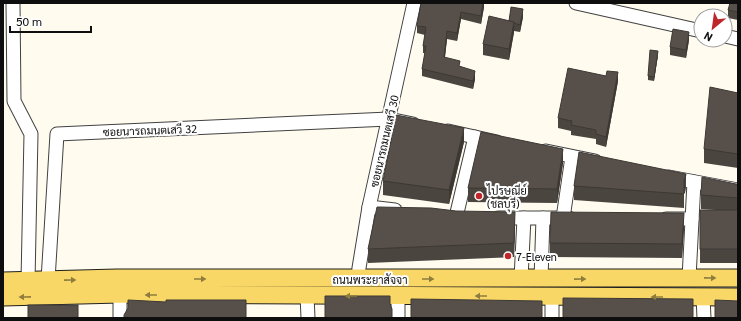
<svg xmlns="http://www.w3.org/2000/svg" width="741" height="321" font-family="Georgia,Sarabun,serif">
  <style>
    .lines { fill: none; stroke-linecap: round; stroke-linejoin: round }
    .minor-casing { stroke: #414141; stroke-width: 15 }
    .major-casing { stroke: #1f1f1f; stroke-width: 19 }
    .minor { stroke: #fff; stroke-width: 13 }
    .major { stroke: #f8d766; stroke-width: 17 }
    .wall { fill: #4b4540 }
    .shaded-wall { fill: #3d3834 }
    .building { fill: #57504a; stroke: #3d3834 }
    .oneway { fill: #8f7d3e }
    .poi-dot { fill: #be262a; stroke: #fff; stroke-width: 1.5 }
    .labels { text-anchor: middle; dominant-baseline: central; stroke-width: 4; stroke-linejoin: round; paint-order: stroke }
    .street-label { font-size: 11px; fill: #0e0e0e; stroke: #fff }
    .poi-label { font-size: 11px; fill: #0e0e0e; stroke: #fff; text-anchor: start }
  </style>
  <rect width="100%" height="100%" fill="#fffcef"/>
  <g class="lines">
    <g class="minor-casing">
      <g id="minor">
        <polyline points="13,3 14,101 31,134 28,281"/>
        <polyline points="576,3 701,31"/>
        <polyline points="725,36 738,39"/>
        <polyline points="448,131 497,142"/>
        <polyline points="546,151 595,161"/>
        <polyline points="669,177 738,190"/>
        <polyline points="369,207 395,210"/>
        <polyline points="456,217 475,137"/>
        <polyline points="498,218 569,218"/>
        <polyline points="563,218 572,157"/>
        <polyline points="666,219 692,219"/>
        <polyline points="689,278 694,182"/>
        <polyline points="358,279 359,268 369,207 414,3"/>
        <polyline points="521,279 524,218"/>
        <polyline points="541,279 543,218"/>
        <polyline points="48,280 57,134 389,119 413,124"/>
        <polyline points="307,295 308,318"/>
        <polyline points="552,297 552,318"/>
        <polyline points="703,297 704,318"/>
        <polyline points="120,318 120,294"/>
        <polyline points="398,318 398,296"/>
      </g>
    </g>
    <g class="major-casing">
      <g id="major">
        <polyline points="3,281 117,278 738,278"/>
        <polyline points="3,297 120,294 738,297"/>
      </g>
    </g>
    <use href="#minor" class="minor"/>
    <use href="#major" class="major"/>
  </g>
  <g class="wall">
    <polygon points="484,3 484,7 481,24 461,19 457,41 447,39 445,57 460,67 475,79 473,89 422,76 422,69 425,53 423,53 423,46 425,35 417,33 417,26"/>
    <polygon points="738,3 738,20 728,18 728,10"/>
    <polygon points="523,17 520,32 514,31 509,60 483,55 483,44"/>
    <polygon points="689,40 686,58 670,55 670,47"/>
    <polygon points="658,55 654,81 648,80 648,76"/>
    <polygon points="618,81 606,147 596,144 596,139 571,135 571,131 558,128 558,118"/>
    <polygon points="738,93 738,168 704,163 704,149"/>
    <polygon points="464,142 449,204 383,195 383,181"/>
    <polygon points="563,163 557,203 468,202 468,188"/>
    <polygon points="686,174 686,188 685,193 684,193 684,208 574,200 574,186"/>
    <polygon points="736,184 738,184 738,263 700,263 700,210 716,210 701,209 701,195"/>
    <polygon points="515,226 514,257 368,263 368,249"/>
    <polygon points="684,227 682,258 550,257 550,243"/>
  </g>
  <g class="shaded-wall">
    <polygon points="483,3 484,3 484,7 481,24 481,16"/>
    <polygon points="523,9 523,17 520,32 520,25"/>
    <polygon points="461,12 461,19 457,41 457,33"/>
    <polygon points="514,22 514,33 509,60 509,49"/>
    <polygon points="447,31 447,39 444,65 444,57"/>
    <polygon points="689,32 689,40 686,58 686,50"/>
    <polygon points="658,51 658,55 654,81 654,77"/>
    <polygon points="475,71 475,79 473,89 473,81"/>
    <polygon points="618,72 618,81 606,147 606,137"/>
    <polygon points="464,128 464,142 449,204 449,190"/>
    <polygon points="563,149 563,163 557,203 557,189"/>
    <polygon points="515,212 515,226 514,257 514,243"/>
    <polygon points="684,213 684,227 682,258 682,244"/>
  </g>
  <g class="building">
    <polygon points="421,3 483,3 481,16 461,12 457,33 447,31 444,57 460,61 459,66 475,71 473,81 422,69 426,46 423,46 426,27 417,26"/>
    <polygon points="730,3 738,3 738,12 728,10"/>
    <polygon points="511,7 523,9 520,25 514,23 514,22 509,21"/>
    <polygon points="489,16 514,22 509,49 483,44"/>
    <polygon points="673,29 689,32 686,50 670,47"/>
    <polygon points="650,50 658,51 654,77 648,76"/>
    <polygon points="568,68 606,76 607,71 618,72 606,137 596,134 596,130 571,125 572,121 558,118"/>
    <polygon points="710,87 738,93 738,154 704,149"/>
    <polygon points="396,115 464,128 449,190 383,181"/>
    <polygon points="481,132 563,149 557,189 468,188"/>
    <polygon points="579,152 686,174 685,179 684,179 684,194 574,186"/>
    <polygon points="702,177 736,184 738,184 738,198 701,195"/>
    <polygon points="377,207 431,208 456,211 515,212 514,243 368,249"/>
    <rect x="700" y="210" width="38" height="39"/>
    <polygon points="551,212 684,213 682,244 550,243"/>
    <polygon points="325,296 390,296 390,304 392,309 392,318 325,318"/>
    <polygon points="563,298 693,299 693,318 563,318"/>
    <polygon points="411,299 542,301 542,318 411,318"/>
    <polygon points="128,300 166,302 166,300 246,300 246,318 124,318 124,315 128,308"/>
    <polygon points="715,300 738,301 738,318 715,318"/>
    <rect x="28" y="305" width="50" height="13"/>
  </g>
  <defs><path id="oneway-solid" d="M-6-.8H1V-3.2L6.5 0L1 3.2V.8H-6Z"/></defs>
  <g class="oneway">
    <use href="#oneway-solid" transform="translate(710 278) rotate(1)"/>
    <use href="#oneway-solid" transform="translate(200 279)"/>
    <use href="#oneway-solid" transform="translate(428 279)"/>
    <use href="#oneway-solid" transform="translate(580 279) rotate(-1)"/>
    <use href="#oneway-solid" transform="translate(70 280) rotate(-1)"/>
    <use href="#oneway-solid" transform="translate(151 295) rotate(-180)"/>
    <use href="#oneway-solid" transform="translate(351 296) rotate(-180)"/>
    <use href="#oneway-solid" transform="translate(481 296) rotate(-180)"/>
    <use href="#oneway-solid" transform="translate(25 297) rotate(179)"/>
    <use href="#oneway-solid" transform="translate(657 297) rotate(-180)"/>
  </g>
  <g class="poi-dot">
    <circle cx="479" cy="196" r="4"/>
    <circle cx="508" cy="256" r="4"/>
  </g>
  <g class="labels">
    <g class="street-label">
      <text transform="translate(150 130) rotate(-2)">ซอยนารถมนตเสวี 32</text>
      <text transform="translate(384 141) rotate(-77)">ซอยนารถมนตเสวี 30</text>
      <text x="370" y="279">ถนนพระยาสัจจา</text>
    </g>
    <g class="poi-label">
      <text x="487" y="190">ไปรษณีย์<tspan x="487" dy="13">(ชลบุรี)</tspan></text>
      <text x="516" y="256">7-Eleven</text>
    </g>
  </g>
  <rect width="741" height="321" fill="none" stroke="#0e0e0e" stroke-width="8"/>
  <g transform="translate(713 28) rotate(209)"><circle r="19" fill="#ffffff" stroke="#9f9f9f"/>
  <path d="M0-3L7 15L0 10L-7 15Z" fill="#be262a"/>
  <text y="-6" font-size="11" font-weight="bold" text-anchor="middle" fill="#0e0e0e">N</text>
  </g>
  <path d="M10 26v6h81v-6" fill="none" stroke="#0e0e0e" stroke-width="2"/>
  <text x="16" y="26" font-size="12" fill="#0e0e0e" stroke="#ffffff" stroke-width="3" paint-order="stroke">50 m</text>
</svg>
